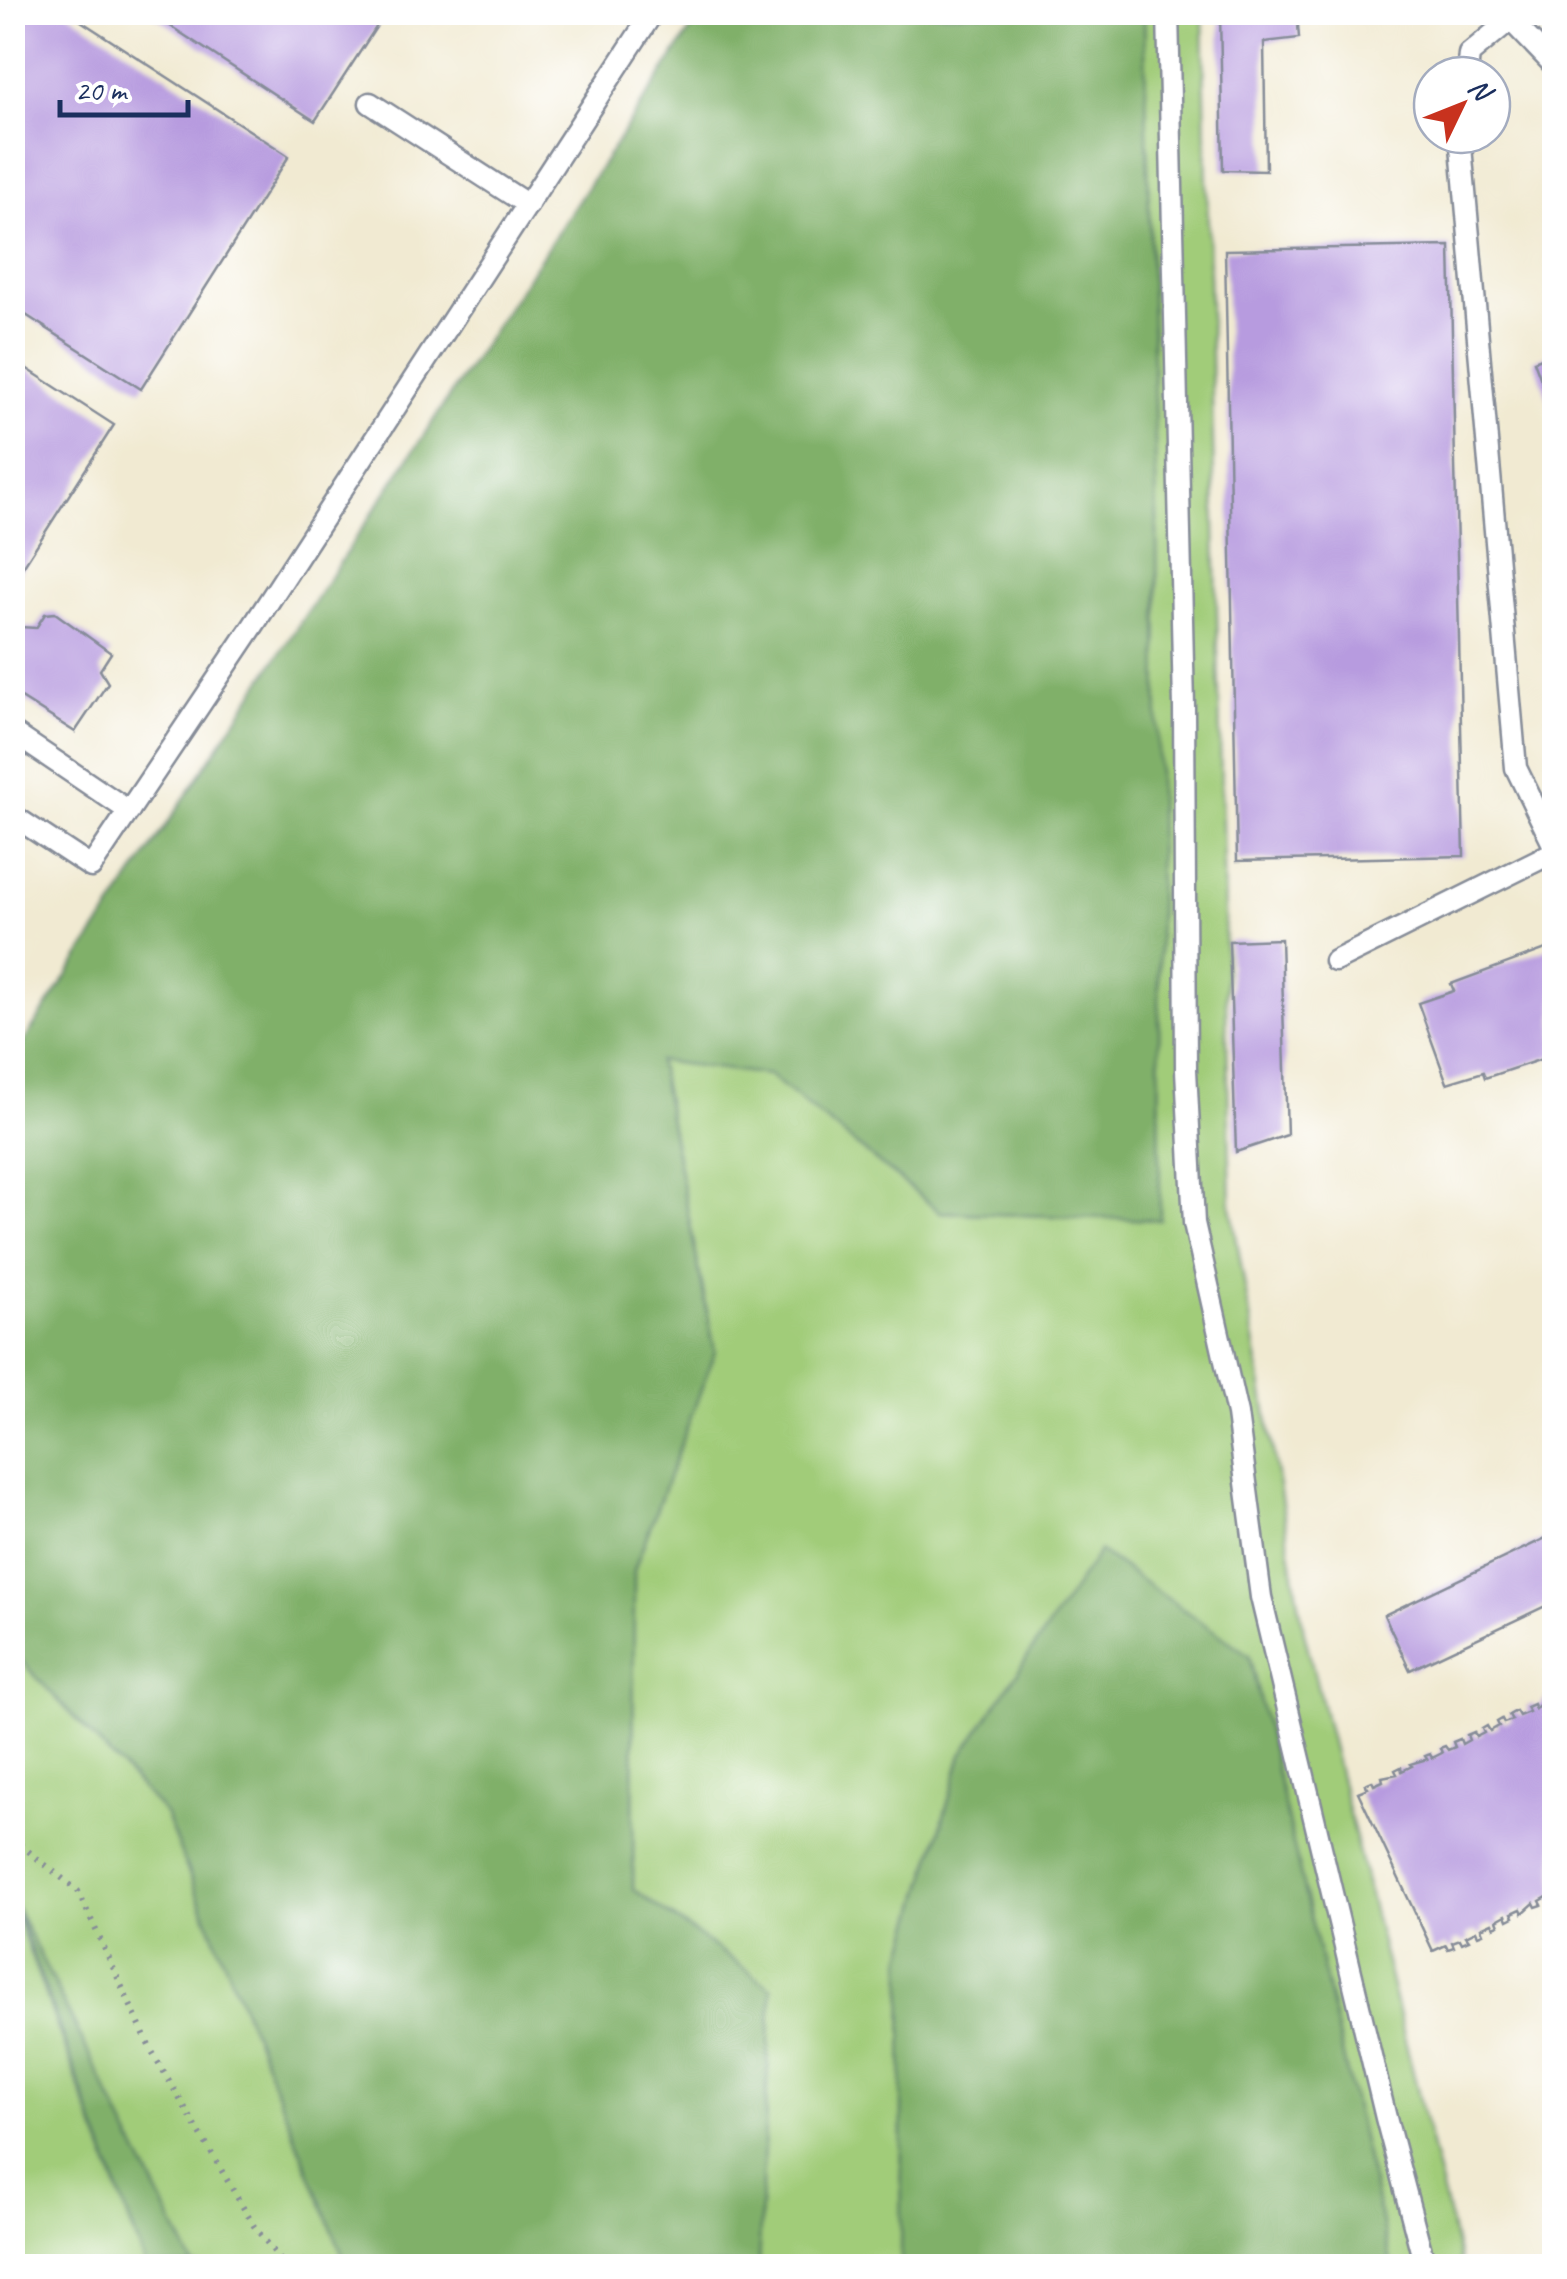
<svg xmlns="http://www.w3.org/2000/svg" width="1567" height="2279" font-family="Caveat,sans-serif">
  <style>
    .green { fill: #a1cc79; stroke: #5e7e6c; stroke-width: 2.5 }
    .forest { fill: #80b069; stroke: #4e7064; stroke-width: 2.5 }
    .building { fill: #b79bdf }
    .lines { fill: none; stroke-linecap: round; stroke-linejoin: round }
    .service-casing { stroke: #868c98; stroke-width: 25 }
    .path { stroke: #868c98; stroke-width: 6; stroke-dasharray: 2.5 8; stroke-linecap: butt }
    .service { stroke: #fff; stroke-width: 20 }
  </style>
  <rect width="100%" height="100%" fill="#fff"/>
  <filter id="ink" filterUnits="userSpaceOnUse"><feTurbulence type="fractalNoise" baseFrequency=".01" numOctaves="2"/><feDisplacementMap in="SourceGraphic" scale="20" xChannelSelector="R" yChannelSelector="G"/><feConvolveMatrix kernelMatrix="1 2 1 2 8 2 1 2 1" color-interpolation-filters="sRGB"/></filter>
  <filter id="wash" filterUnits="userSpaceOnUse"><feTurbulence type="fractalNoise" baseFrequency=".0048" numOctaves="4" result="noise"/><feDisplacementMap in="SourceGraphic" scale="40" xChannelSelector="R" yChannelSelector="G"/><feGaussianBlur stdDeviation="2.25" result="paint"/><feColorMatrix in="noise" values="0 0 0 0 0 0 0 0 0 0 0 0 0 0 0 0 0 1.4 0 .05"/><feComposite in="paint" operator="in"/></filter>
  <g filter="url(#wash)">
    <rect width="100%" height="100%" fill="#f1ead2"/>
    <g class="green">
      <polygon points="1144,13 1203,13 1231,1206 1304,1632 1461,2266 1392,2266 1249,1655 962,1755 903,1956 901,2266 758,2266 772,1988 633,1889 634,1570 715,1351 658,1060 769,1075 940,1212 1160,1220 1157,518"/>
      <polygon points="13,1652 165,1814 347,2266 194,2266 13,1901"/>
      <polygon points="12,1905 146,2266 16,2266 13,2258"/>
    </g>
    <g class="forest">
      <polygon points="702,13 1144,13 1157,518 1160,1220 940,1212 769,1075 658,1061 715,1352 634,1570 633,1889 772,1988 758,2266 347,2266 165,1814 13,1652 13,1058"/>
      <polygon points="1099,1551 1249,1655 1392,2266 901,2266 903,1957 962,1755"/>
      <polygon points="13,1901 194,2266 146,2266"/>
    </g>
    <g id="blocks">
      <g class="building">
        <polygon points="12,12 67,12 289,156 141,389 12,306"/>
        <polygon points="149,12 386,12 315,121"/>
        <polygon points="1220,12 1297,12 1299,38 1264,42 1266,171 1223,170"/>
        <polygon points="1450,246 1464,856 1237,861 1225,250"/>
        <polygon points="1554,353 1554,415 1534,361"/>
        <polygon points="12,359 114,425 12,584"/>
        <polygon points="55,613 111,653 100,670 108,683 75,732 12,692 12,639 20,627 36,628 45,614"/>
        <polygon points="1281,939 1287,1135 1236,1152 1229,941"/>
        <polygon points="1554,946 1554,1055 1485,1078 1483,1072 1447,1083 1418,1003 1454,991 1451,984"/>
        <polygon points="1554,1534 1554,1602 1410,1670 1384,1615"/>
        <polygon points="1547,1698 1549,1702 1554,1700 1554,1898 1550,1900 1549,1896 1540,1901 1542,1905 1536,1907 1534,1903 1523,1913 1521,1909 1512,1913 1514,1917 1508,1920 1506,1915 1497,1920 1499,1925 1494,1927 1492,1923 1481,1928 1483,1933 1478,1935 1476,1931 1466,1936 1469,1940 1462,1943 1460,1939 1452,1942 1454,1947 1448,1949 1446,1945 1433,1951 1358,1792 1368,1788 1365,1784 1372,1781 1374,1785 1383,1781 1382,1777 1397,1774 1395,1770 1401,1767 1402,1771 1412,1766 1410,1764 1427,1759 1425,1756 1430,1754 1432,1758 1442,1753 1440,1748 1445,1746 1448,1750 1455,1747 1453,1742 1460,1739 1462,1744 1469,1740 1467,1735 1474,1732 1476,1737 1484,1733 1482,1729 1487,1726 1490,1731 1499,1726 1497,1722 1502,1719 1504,1723 1512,1720 1509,1715 1516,1711 1519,1716 1529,1712 1526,1707 1533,1704 1535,1709"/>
      </g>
    </g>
  </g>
  <g filter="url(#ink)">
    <use href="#blocks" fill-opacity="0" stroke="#868c98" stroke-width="2.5"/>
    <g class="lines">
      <g class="service-casing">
        <g id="service">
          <polyline points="1168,12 1184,707 1186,1070 1194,1223 1237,1414 1261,1597 1386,2118 1425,2266"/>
          <polyline points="1504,13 1554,65"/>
          <polyline points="1467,75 1469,54 1511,19"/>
          <polyline points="370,103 528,205"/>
          <polyline points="1460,135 1516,768 1554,846"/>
          <polyline points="12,732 129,811"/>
          <polyline points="12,815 91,867 253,626 653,12"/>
          <polyline points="1335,961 1554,852"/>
        </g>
      </g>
      <g class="path">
        <polyline points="12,1540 17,1534"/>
        <polyline points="12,1838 78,1891 150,2048 254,2226 285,2266"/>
      </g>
      <use href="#service" class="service"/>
    </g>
  </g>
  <rect width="1567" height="2279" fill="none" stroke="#fff" stroke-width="50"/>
  <g transform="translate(1462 105) rotate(47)"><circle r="48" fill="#ffffff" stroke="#a4acbf" stroke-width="2.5"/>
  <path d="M0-8L18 38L0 25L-18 38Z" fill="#c8321e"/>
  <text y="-15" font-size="28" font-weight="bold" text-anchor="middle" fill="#1b2f5e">N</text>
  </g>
  <path d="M60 100v15h128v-15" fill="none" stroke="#1b2f5e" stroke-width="5"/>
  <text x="75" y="100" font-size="30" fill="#1b2f5e" stroke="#ffffff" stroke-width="8" paint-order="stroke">20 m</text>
</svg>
